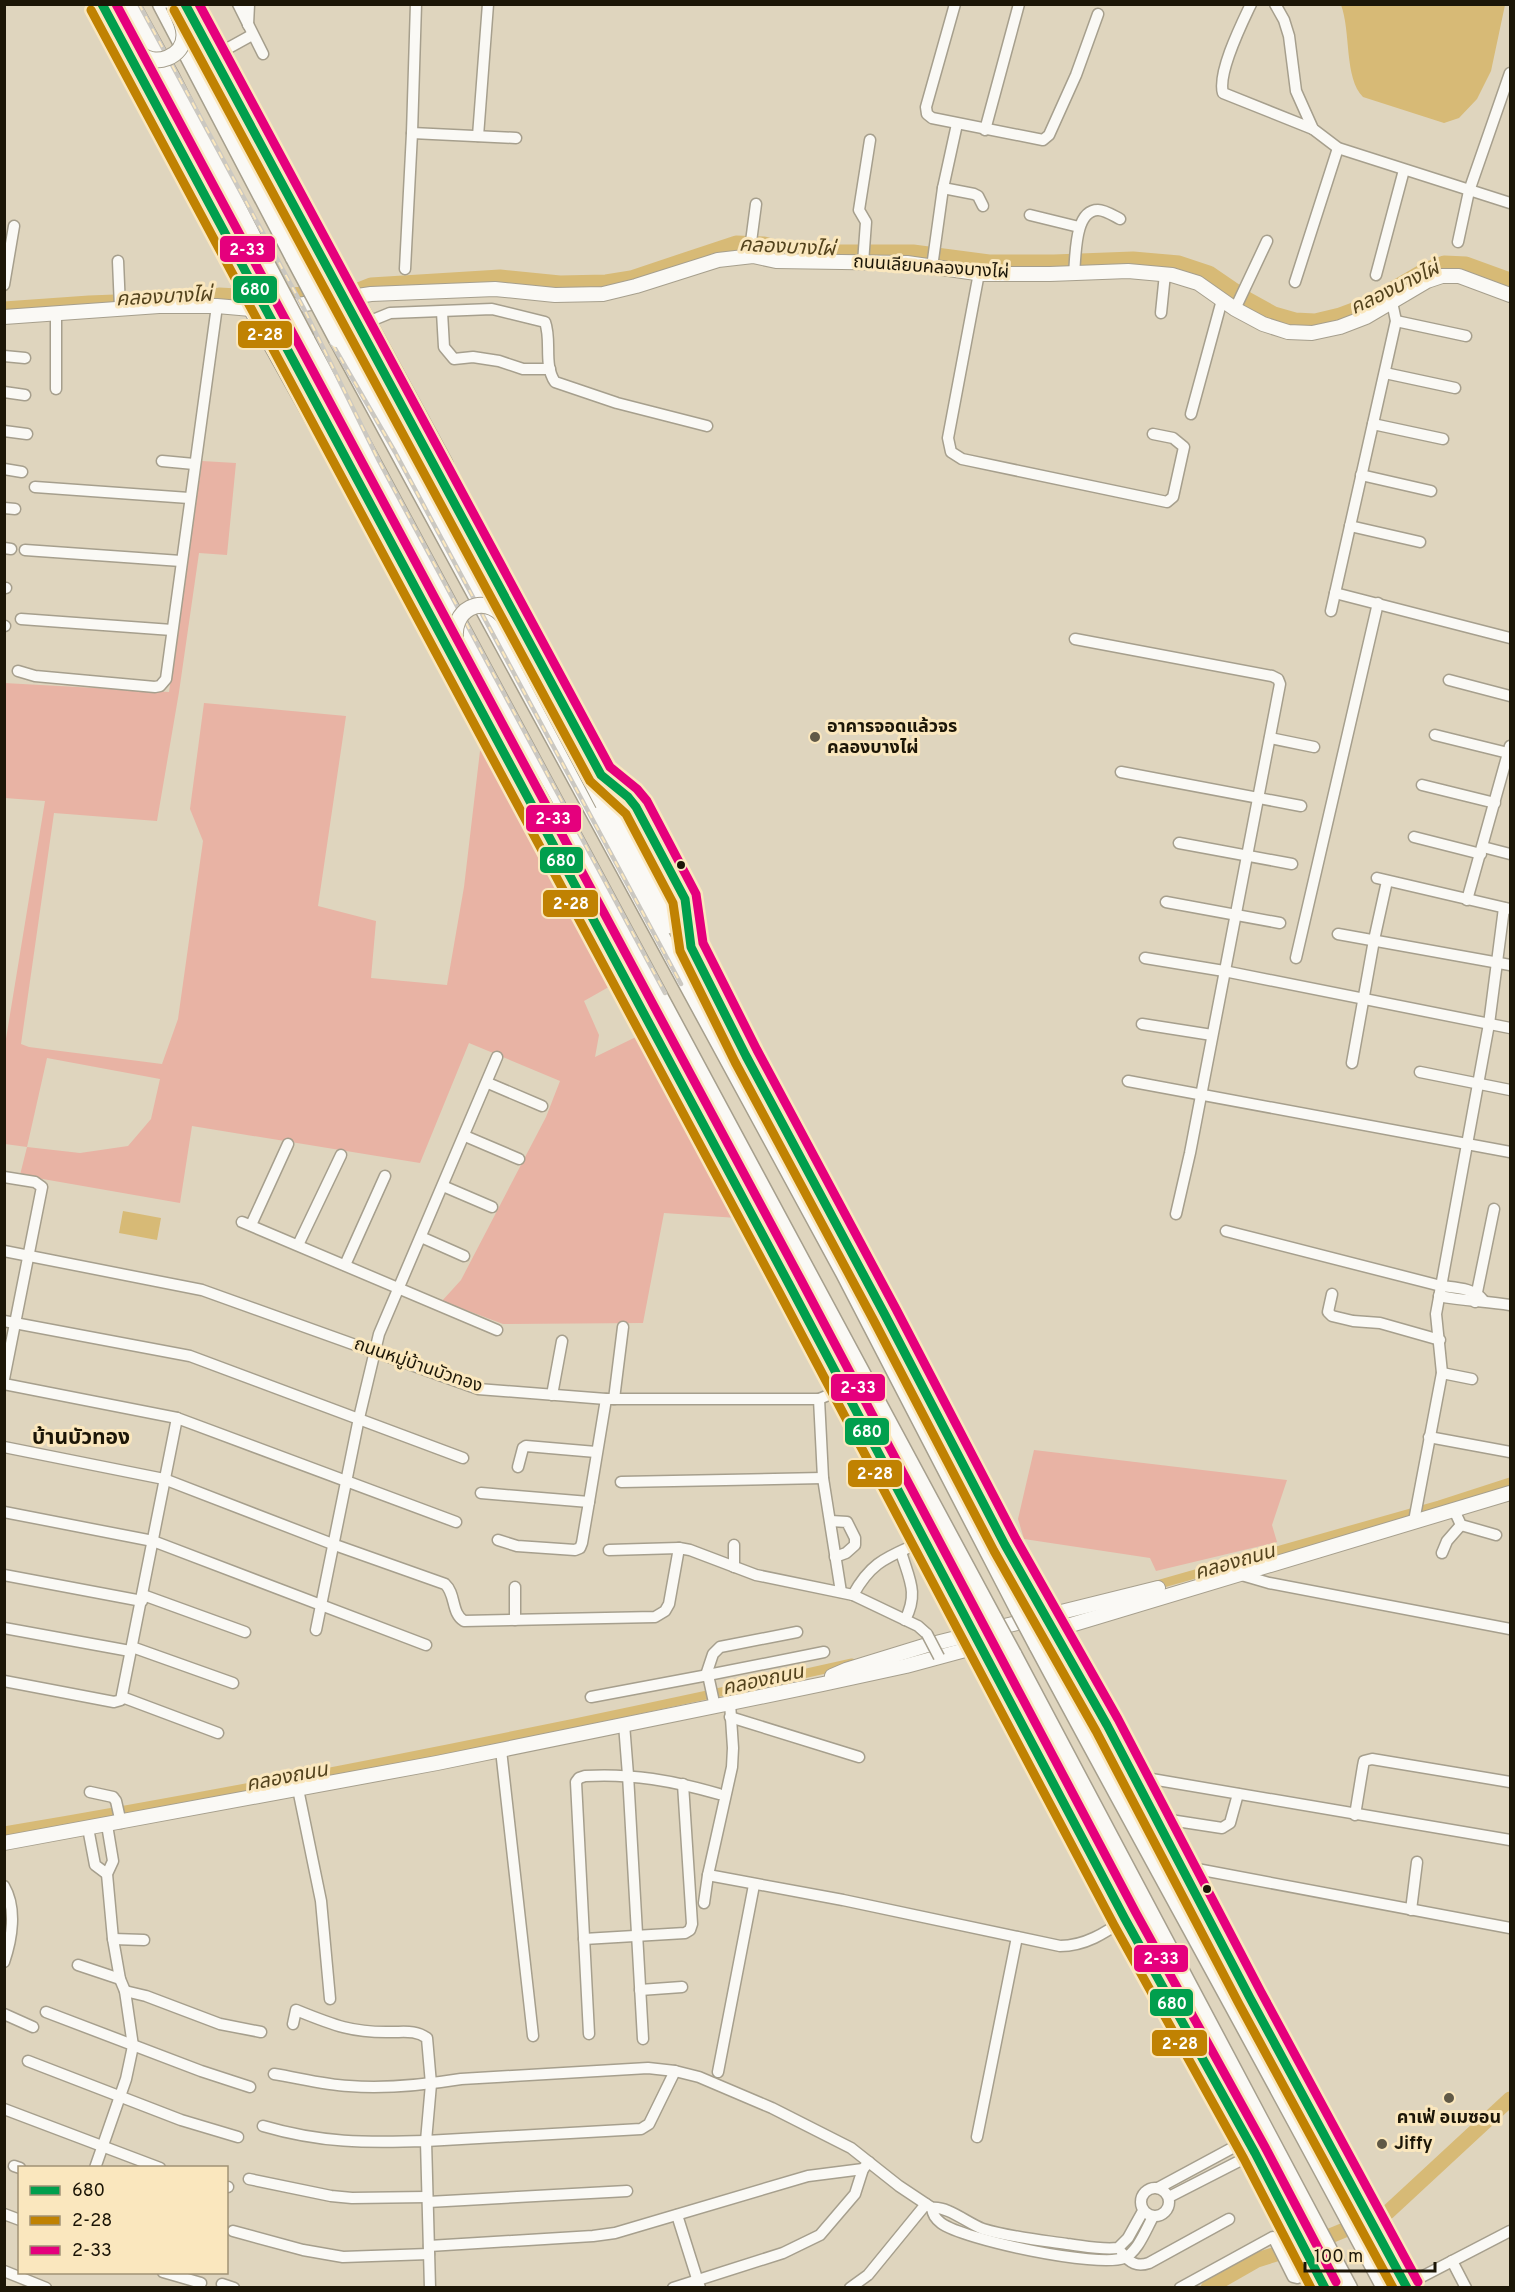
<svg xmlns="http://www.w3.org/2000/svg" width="1515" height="2292" font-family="Overpass,'Noto Sans Thai',sans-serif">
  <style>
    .green { fill: #e8b3a4; fill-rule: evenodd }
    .water { fill: #d7ba76 }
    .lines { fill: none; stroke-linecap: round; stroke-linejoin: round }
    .canal { stroke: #d7ba76; stroke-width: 9 }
    .river { stroke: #d7ba76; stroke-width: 15 }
    .minor-casing { stroke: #a69f8d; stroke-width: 13 }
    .tertiary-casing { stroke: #a69f8d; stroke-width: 16 }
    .secondary-casing { stroke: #a69f8d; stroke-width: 17 }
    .trunk-casing { stroke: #a69f8d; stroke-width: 19 }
    .minor { stroke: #faf9f5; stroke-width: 10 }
    .tertiary { stroke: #faf9f5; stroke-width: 14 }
    .secondary { stroke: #faf9f5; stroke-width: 15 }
    .trunk { stroke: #faf9f5; stroke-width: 16 }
    .rail-casing { stroke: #cbc8c1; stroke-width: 4.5 }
    .rail { stroke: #fae7be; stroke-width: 2; stroke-dasharray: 7; stroke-linecap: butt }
    .minor-bridge-casing { stroke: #a69f8d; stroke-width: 13; stroke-linecap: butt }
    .secondary-bridge-casing { stroke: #a69f8d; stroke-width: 17; stroke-linecap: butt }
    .trunk-bridge-casing { stroke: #a69f8d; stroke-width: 19; stroke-linecap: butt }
    .minor-bridge { stroke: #faf9f5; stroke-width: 10 }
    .secondary-bridge { stroke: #faf9f5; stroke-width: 15 }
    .trunk-bridge { stroke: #faf9f5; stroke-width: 16 }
    .bus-1-casing { stroke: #fae7be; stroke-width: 14 }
    .bus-2-casing { stroke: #fae7be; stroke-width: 14 }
    .bus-3-casing { stroke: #fae7be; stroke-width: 14 }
    .bus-1 { stroke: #019f4d; stroke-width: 9 }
    .bus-2 { stroke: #c08202; stroke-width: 9 }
    .bus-3 { stroke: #e5007d; stroke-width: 9 }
    .poi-dot { fill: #605947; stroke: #fae7be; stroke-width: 2 }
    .bus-dot { fill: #1c1607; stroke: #fae7be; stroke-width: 2 }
    .labels { text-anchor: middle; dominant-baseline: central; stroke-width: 6; stroke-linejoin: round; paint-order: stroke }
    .street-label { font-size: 18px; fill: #1c1607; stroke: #fae7be }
    .poi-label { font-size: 18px; font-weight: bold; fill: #1c1607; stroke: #fae7be; text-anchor: start }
    .water-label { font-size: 20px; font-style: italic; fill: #52421c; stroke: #fae7be }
    .quarter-label { font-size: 21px; font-weight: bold; fill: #1c1607; stroke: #fae7be }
    .line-badge { stroke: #fae7be; stroke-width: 2 }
    .badge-label { font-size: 16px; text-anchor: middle; font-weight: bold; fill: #fff }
  </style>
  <rect width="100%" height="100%" fill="#dfd5be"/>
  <g class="green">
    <path d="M202,461L236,463L227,555L199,553L179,692L157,821L54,813L21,1044L29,1047L162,1064L178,1019L203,841L190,809L204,703L346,716L318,906L376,921L371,978L447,985L464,887L480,751L487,749L614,984L584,1001L599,1035L595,1057L640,1035L737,1218L664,1213L643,1323L503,1324L442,1301L461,1280L546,1117L560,1081L469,1043L420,1163L192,1126L180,1203L20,1175L27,1147L5,1144V1045L45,801L5,798L4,683L169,692ZM47,1058L160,1079L151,1119L128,1146L80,1153L27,1147Z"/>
    <polygon points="1034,1450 1287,1480 1272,1525 1277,1542 1156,1571 1150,1558 1024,1539 1018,1519"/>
  </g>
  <g class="water">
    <path d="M1341,5H1505L1491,71L1477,99L1459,118L1444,123L1363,97C1344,78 1351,31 1341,5Z"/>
    <polygon points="123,1211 161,1218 157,1240 119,1233"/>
  </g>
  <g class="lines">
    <g class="canal">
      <polyline points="4,306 89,300 219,295"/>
      <polyline points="1153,1586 1439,1505 1510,1482"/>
      <path d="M4,1831C288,1783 571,1726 852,1663"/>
    </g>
    <g class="river">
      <polyline points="219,295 256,297 356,291 371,285 500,277 560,283 606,282 631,278 736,243 764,244 782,249 807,252 913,252 989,262 1054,262 1133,259 1179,263 1209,273 1247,299 1274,314 1295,320 1315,321 1340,315 1364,306 1425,270 1444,263 1466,264 1510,280"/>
      <polyline points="1208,2288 1257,2260 1318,2241 1388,2212 1510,2099"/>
    </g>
    <g class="minor-casing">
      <g id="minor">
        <polyline points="238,4 263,54"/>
        <polyline points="955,4 926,107 927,114 932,118 1043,140 1049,135 1076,75 1098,14"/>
        <path d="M1251,4C1242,23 1217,73 1223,93L1313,129"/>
        <polyline points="1275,4 1284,20 1289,36 1296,91 1313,129 1338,148 1510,203"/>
        <polyline points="248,25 249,4"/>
        <polyline points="214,56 252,35"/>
        <polyline points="985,130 1019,4"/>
        <polyline points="412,133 516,138"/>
        <polyline points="478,136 488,4"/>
        <polyline points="943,188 974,194 978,196 983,206"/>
        <polyline points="1030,215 1079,227"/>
        <polyline points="1458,242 1469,191 1510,73"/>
        <polyline points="749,257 756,204"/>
        <polyline points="118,261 120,308"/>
        <polyline points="863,263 866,222 859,210 870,140"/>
        <polyline points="932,267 943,188 957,124"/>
        <polyline points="405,269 412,133 416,4"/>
        <polyline points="979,273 948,438 951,452 962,459 1167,502 1173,497 1184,447 1173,438 1153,434"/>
        <path d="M1074,273C1076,257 1074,210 1098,210C1105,210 1114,216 1120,219"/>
        <polyline points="1376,275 1404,170"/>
        <polyline points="1295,282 1338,148"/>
        <polyline points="4,285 14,226"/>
        <polyline points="1235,309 1267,241"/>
        <polyline points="442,312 444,347 454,359 473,357 499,361 523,369 550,369"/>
        <polyline points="1161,313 1165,274"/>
        <polyline points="1396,321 1466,336"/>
        <path d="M368,322L390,313L492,309L545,322C552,341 543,364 555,382L617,403L707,426"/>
        <polyline points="4,356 25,358"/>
        <polyline points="1385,373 1455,388"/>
        <polyline points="56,389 56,313"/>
        <polyline points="4,392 25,395"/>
        <polyline points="1191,414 1222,300"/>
        <polyline points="1373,424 1443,439"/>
        <polyline points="4,431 27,434"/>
        <polyline points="162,461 194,464"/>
        <polyline points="4,469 22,472"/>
        <polyline points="1361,475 1431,491"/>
        <polyline points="35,487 189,498"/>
        <polyline points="4,508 15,509"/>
        <polyline points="1350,526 1420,542"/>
        <polyline points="4,548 11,549"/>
        <polyline points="25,550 181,561"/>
        <polyline points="4,588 6,588"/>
        <polyline points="1335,593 1510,638"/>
        <polyline points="1331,611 1396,321 1392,302"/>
        <polyline points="21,619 172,630"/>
        <polyline points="4,626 5,626"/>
        <polyline points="1075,639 1272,676 1278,679 1280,684 1190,1153 1176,1214"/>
        <polyline points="18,671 35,676 155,687 160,686 166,679 217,306"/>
        <polyline points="1449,680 1510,696"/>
        <polyline points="1435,735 1508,753"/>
        <polyline points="1270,738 1314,747"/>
        <polyline points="1121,772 1301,806"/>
        <polyline points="1422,785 1495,803"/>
        <polyline points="1414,837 1481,854"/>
        <polyline points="1179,843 1292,864"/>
        <polyline points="1483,847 1510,854"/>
        <polyline points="1377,878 1510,909"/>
        <polyline points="1467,900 1510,746"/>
        <polyline points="1166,902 1280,923"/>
        <polyline points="1338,934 1510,965"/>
        <polyline points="1145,958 1224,971 1510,1028"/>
        <polyline points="1296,958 1378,603"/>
        <polyline points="1142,1024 1212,1035"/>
        <polyline points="1352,1063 1374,940 1387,881"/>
        <polyline points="1420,1072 1510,1090"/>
        <polyline points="1128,1081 1510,1152"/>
        <polyline points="488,1083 542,1106"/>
        <polyline points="465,1136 519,1159"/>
        <polyline points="4,1177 35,1182 42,1187 4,1379"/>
        <polyline points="443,1186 492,1207"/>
        <polyline points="242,1222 497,1330"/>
        <polyline points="251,1225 288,1144"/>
        <path d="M1226,1231L1441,1286C1456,1288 1474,1288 1483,1300"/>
        <polyline points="421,1237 464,1256"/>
        <polyline points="298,1245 341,1155"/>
        <polyline points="4,1251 202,1290 478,1389 606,1399 819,1399 843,1389"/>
        <polyline points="345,1265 385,1176"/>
        <polyline points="1332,1294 1328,1312 1332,1316 1353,1321 1380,1323 1440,1340"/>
        <path d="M1439,1296C1463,1301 1486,1301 1510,1305"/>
        <polyline points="1475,1302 1494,1209"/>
        <polyline points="4,1321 190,1356 463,1458"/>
        <polyline points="1442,1373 1472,1379"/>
        <polyline points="4,1384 177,1418 456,1522"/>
        <polyline points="552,1395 562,1341"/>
        <polyline points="614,1399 623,1327"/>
        <polyline points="819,1399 823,1478 841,1592"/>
        <polyline points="1429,1437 1510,1452"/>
        <path d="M4,1447L164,1479L335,1545L445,1584C456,1594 451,1613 464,1621L655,1617L665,1611L669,1604L679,1548"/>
        <polyline points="518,1467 523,1448 526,1446 596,1452"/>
        <polyline points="621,1482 823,1478"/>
        <polyline points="481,1493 589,1502 606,1399"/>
        <polyline points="1454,1510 1461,1525 1496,1535"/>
        <polyline points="4,1512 153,1541 426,1645"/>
        <polyline points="831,1521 847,1522 855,1538 855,1545 846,1553 835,1557"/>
        <polyline points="1414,1521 1442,1373 1436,1314 1489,1024 1504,908"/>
        <polyline points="498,1540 517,1546 575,1550 580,1548 582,1543 589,1502"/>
        <polyline points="609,1550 679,1548 690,1550 756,1575 853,1595 918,1626 927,1634"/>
        <path d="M901,1552C909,1579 919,1593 905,1620"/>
        <polyline points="1442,1553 1447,1541 1461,1525"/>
        <polyline points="734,1567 734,1545"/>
        <polyline points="1238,1574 1269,1583 1510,1629"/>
        <polyline points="4,1575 142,1601"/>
        <polyline points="143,1595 245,1632"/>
        <path d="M853,1595C872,1560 889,1557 923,1541"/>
        <polyline points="515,1620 515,1587"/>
        <polyline points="4,1628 130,1651"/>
        <polyline points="316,1630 359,1418 379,1334 497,1057"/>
        <polyline points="132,1647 233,1683"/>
        <polyline points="706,1675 713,1654 720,1647 797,1632"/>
        <polyline points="708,1675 824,1652"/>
        <polyline points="4,1681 114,1702 121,1700 177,1418"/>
        <polyline points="122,1697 218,1733"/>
        <polyline points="591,1697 708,1675 715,1707"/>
        <polyline points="730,1717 859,1757"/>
        <polyline points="624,1724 628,1775 643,2039"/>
        <polyline points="501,1750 533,2036"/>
        <polyline points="1134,1776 1510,1840"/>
        <polyline points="298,1789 321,1901 330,1999"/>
        <polyline points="90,1792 113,1797 116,1801 121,1823"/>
        <polyline points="1355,1815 1363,1766 1364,1761 1372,1759 1510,1782"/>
        <polyline points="1157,1818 1222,1828 1230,1823 1238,1794"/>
        <polyline points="88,1828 95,1865 107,1874"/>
        <polyline points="1181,1866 1510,1928"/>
        <path d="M708,1875L843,1900L1060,1946C1085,1946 1105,1933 1125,1919"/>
        <path d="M4,1886C17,1908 12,1939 4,1962"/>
        <polyline points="704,1903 708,1875 732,1767 733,1748 730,1703"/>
        <polyline points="1411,1910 1417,1862"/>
        <polyline points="113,1939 144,1940"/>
        <polyline points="584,1939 685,1933 690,1930 692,1924 683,1784"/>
        <polyline points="78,1965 120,1979"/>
        <polyline points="640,1990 682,1987"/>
        <polyline points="125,1991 146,1996 220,2024 261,2032"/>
        <polyline points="46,2012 201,2071 250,2087"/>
        <polyline points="4,2014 33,2027"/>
        <path d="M293,2024L296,2010C333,2025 352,2033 392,2032C405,2032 416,2030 427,2038L431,2084L426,2141L641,2129L649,2124L675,2071"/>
        <path d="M589,2034L576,1782L579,1778L585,1776C631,1773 674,1781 719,1794"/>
        <polyline points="28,2061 181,2120 238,2137"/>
        <polyline points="718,2072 754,1885"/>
        <path d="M274,2074C299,2078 324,2085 349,2086C387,2089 424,2085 461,2079L648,2068L675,2071L699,2077L772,2108L851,2148L899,2186L932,2208C948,2206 967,2223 983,2229C1009,2237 1039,2240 1067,2244C1084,2246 1101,2250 1118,2248L1128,2238L1143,2211"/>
        <polyline points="4,2109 160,2168"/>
        <path d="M263,2126C321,2143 366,2143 426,2141L430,2288"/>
        <polyline points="977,2137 1017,1937"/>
        <polyline points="14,2166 20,2168"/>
        <polyline points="95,2168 126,2079 133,2046 125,1991 120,1979 113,1939 107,1874 113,1861 107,1825"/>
        <polyline points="249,2179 331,2196 352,2198 427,2197"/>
        <polyline points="226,2187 228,2187"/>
        <circle cx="1155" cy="2202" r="14"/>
        <polyline points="1158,2188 1247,2140"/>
        <polyline points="1169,2197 1255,2153"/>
        <polyline points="428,2202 627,2191"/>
        <path d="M932,2208C933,2215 935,2218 941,2223C964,2240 1098,2268 1124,2258C1138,2252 1146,2229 1153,2217"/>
        <polyline points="4,2214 20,2220"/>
        <polyline points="677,2215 700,2288"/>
        <polyline points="233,2231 303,2250 343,2257 429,2254"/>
        <polyline points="429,2246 593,2236 615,2233 808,2176 863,2169 869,2162"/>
        <path d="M1122,2253C1130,2263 1137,2267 1149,2263L1229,2219"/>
        <polyline points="1452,2261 1466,2288"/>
        <polyline points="4,2271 46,2288"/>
        <polyline points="163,2272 201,2283"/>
        <polyline points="222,2284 234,2288"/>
        <polyline points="1406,2285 1510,2231"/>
        <polyline points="673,2288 783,2253 820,2235 855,2194 863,2169"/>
        <polyline points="850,2288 868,2275 926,2204"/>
        <polyline points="1180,2288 1273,2237 1293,2277 1297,2278 1317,2271"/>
      </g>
    </g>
    <g class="tertiary-casing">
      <g id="tertiary">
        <polyline points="4,317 159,306 217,306 251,309 278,308 371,294 495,289 555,295 603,294 636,286 718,260 753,256 776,261 907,263 983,274 1050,274 1128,271 1172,275 1198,283 1235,309 1263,324 1288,332 1312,333 1340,327 1366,317 1427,281 1442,276 1459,276 1510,295"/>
        <polyline points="1054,1630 1510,1493"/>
        <polyline points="832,1676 846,1670 924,1646 1158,1588"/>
        <polyline points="4,1843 437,1763 823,1684 906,1666 980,1646"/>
      </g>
    </g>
    <g class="secondary-casing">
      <g id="secondary">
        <polyline points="102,4 238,261"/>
        <polyline points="185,4 320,257"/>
        <polyline points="355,297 445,463 452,483"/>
        <polyline points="251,309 317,427"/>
        <polyline points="365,337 594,763 809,1175"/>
        <polyline points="281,339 790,1286 967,1621"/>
        <polyline points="603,804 668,926"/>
        <polyline points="557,827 629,959 644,995"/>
        <path d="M820,1196C895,1333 964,1474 1042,1610"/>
        <polyline points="1062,1643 1157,1818 1250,1998 1327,2137 1407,2288"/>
        <polyline points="987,1661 1119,1907"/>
        <polyline points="1130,1928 1255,2153 1325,2288"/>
      </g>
    </g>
    <g class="trunk-casing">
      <g id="trunk">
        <polyline points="131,4 170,75 264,259"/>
        <polyline points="161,4 294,258"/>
        <polyline points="207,89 214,56"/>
        <polyline points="306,339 994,1619"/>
        <polyline points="337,339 844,1273 1019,1611"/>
        <polyline points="803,1164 821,1211"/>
        <path d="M1037,1645C1152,1860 1271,2072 1385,2288"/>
        <polyline points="1013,1654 1349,2288"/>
        <polyline points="1114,1898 1174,1977"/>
        <polyline points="1199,1929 1244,1986"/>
      </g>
    </g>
    <use href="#minor" class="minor"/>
    <use href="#tertiary" class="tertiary"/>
    <use href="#secondary" class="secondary"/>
    <use href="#trunk" class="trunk"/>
    <g class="rail-casing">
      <g id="rail">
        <polyline points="139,4 303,307 379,461 665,993"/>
        <polyline points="319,321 395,452 681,984"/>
      </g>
    </g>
    <use href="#rail" class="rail"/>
    <g class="minor-bridge-casing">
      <polyline id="minor-bridge" points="927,1634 939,1657"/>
    </g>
    <g class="secondary-bridge-casing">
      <g id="secondary-bridge">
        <path d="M111,4C118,18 128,44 139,53C155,68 184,57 184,35C184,24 178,14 173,4"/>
        <polyline points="320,257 365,337"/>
        <polyline points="238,261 281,339"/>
        <path d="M557,827L496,719L456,642C450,610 483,592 504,617L603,804"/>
        <polyline points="1042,1610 1062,1643"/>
        <polyline points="967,1621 987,1661"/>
      </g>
    </g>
    <g class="trunk-bridge-casing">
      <g id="trunk-bridge">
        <polyline points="294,258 337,339"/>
        <polyline points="264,259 306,339"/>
        <polyline points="1019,1611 1037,1645"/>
        <polyline points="994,1619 1013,1654"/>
      </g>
    </g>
    <use href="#minor-bridge" class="minor-bridge"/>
    <use href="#secondary-bridge" class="secondary-bridge"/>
    <use href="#trunk-bridge" class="trunk-bridge"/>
    <g class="bus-1-casing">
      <g id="bus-1">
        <polyline points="102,4 790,1286 1125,1919 1255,2153 1325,2288"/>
        <polyline points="185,4 601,775 628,797 636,807 685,899 691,947 746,1056 885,1315 1005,1545 1107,1725 1250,1998 1407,2288"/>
      </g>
    </g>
    <g class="bus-2-casing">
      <g id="bus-2">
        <polyline points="91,10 779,1292 1114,1925 1244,2159 1311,2288"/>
        <polyline points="174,10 590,781 626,814 673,903 680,951 735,1062 874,1321 994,1551 1096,1731 1239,2004 1393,2288"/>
      </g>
    </g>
    <g class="bus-3-casing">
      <g id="bus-3">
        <polyline points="116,4 801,1280 1136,1913 1265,2147 1336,2282"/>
        <polyline points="199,4 610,767 637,789 647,801 696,894 703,943 757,1050 896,1309 1016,1539 1118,1719 1261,1992 1418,2282"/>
      </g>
    </g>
    <use href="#bus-1" class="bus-1"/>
    <use href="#bus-2" class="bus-2"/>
    <use href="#bus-3" class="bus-3"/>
  </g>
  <g class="poi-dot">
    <circle cx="815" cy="737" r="6"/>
    <circle cx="1449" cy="2098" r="6"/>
    <circle cx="1382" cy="2144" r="6"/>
  </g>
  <g class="bus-dot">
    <circle cx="681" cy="865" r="5"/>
    <circle cx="1207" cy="1889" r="5"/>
  </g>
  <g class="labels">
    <g class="street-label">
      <text transform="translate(931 268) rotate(4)">ถนนเลียบคลองบางไผ่</text>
      <text transform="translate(418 1366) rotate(19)">ถนนหมู่บ้านบัวทอง</text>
    </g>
    <g class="poi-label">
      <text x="827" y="727">อาคารจอดแล้วจร<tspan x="827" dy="21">คลองบางไผ่</tspan></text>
      <text x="1449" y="2118" text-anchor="middle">คาเฟ่ อเมซอน</text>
      <text x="1394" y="2144">Jiffy</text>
    </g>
    <g class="water-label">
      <text transform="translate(787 248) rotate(3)">คลองบางไผ่</text>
      <text transform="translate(1395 289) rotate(-26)">คลองบางไผ่</text>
      <text transform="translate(164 298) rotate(-3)">คลองบางไผ่</text>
      <text transform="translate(1235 1563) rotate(-16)">คลองถนน</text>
      <text transform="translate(763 1681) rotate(-12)">คลองถนน</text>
      <text transform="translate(287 1778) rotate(-11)">คลองถนน</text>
    </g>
    <g class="quarter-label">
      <text x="81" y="1438">บ้านบัวทอง</text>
    </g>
  </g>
  <g class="line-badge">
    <rect x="219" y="235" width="57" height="28" rx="6" fill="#e5007d"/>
    <rect x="232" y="275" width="46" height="29" rx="6" fill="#019f4d"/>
    <rect x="237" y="320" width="56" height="29" rx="6" fill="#c08202"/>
    <rect x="525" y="804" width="57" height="29" rx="6" fill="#e5007d"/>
    <rect x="539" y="846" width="45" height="28" rx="6" fill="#019f4d"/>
    <rect x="542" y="889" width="57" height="29" rx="6" fill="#c08202"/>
    <rect x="830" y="1373" width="56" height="29" rx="6" fill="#e5007d"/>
    <rect x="844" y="1417" width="46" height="29" rx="6" fill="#019f4d"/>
    <rect x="847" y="1459" width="56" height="29" rx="6" fill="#c08202"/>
    <rect x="1133" y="1944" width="56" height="29" rx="6" fill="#e5007d"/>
    <rect x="1149" y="1988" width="45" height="29" rx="6" fill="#019f4d"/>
    <rect x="1151" y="2029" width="57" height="28" rx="6" fill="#c08202"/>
  </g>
  <g class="badge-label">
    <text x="247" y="255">2-33</text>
    <text x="255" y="295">680</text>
    <text x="265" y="340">2-28</text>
    <text x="553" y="824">2-33</text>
    <text x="561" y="866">680</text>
    <text x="571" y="909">2-28</text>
    <text x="858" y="1393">2-33</text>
    <text x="867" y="1437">680</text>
    <text x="875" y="1479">2-28</text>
    <text x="1161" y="1964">2-33</text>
    <text x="1172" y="2009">680</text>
    <text x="1180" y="2049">2-28</text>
  </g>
  <rect width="1515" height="2292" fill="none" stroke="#1c1607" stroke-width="12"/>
  <rect x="18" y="2166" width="210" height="108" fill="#fae7be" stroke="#a19375" stroke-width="1.5"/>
  <rect x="30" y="2186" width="30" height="9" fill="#019f4d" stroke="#a19375" stroke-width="1.5"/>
  <text x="72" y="2196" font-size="18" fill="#1c1607">680</text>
  <rect x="30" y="2216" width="30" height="9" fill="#c08202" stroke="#a19375" stroke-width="1.5"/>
  <text x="72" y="2226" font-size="18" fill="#1c1607">2-28</text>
  <rect x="30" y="2246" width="30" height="9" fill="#e5007d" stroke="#a19375" stroke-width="1.5"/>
  <text x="72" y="2256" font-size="18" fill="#1c1607">2-33</text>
  <path d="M1305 2262v9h130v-9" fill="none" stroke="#1c1607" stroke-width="3"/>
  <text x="1314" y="2262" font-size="18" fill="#1c1607" stroke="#fae7be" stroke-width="4.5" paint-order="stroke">100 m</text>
</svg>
